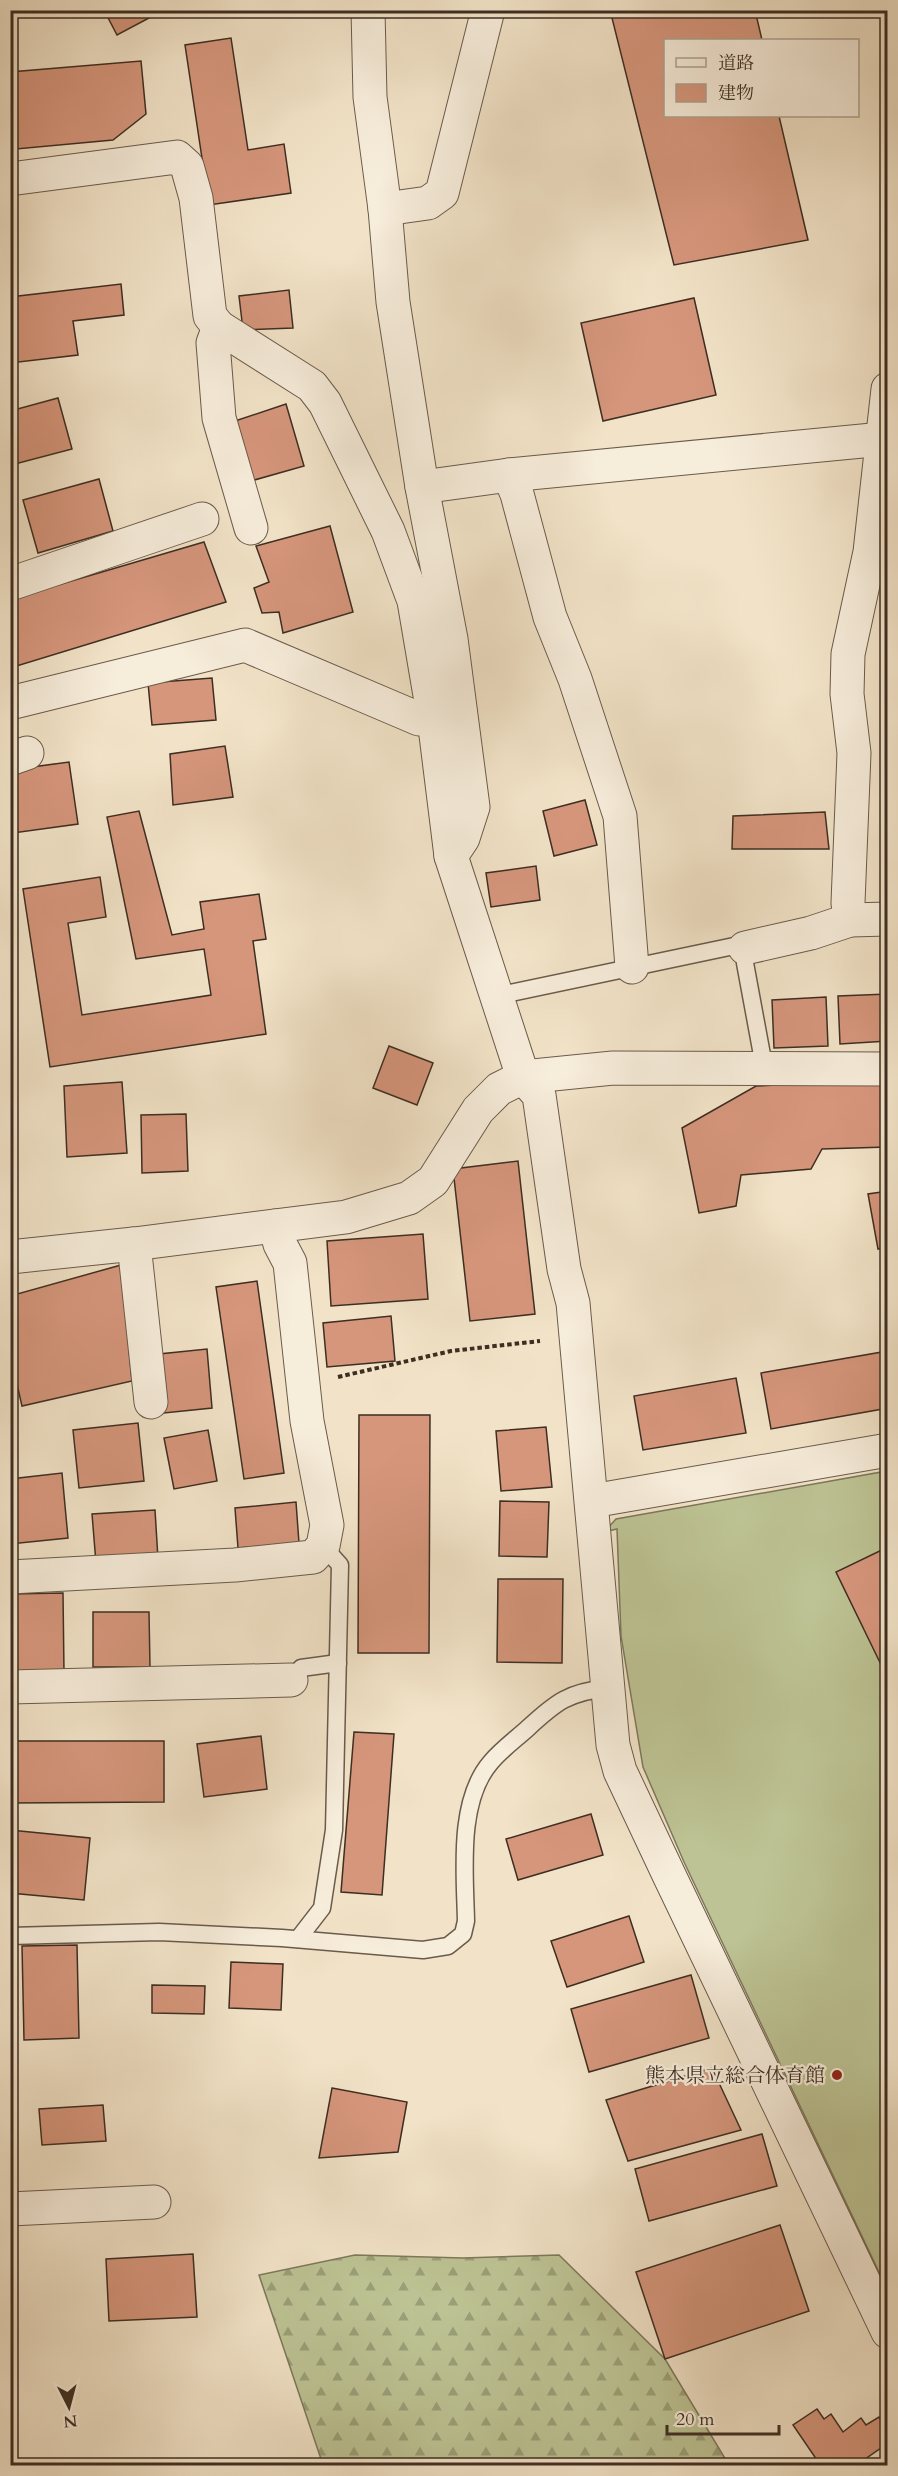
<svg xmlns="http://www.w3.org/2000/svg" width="898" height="2476" font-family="Cardo,'Noto Serif JP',serif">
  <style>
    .forest { fill: url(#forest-firs); stroke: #7d785b; stroke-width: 1.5 }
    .pitch { fill: #bdc394; stroke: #7d785b; stroke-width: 1.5 }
    .building { fill: #d6967c; stroke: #3d2e22; stroke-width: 1.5 }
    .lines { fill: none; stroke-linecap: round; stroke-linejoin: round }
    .service-casing { stroke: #6a5b4c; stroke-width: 19 }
    .minor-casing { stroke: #6a5b4c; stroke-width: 35 }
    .path { stroke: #3d2e22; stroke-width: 4; stroke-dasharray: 4.5 3; stroke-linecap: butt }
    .service { stroke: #f7eddb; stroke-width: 16 }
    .minor { stroke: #f7eddb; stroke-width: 33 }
    .poi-dot { fill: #8f2418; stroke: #f7eddb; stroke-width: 2 }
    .labels { text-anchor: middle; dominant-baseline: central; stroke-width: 4.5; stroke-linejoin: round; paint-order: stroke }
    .poi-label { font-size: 20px; fill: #3d2e22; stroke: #f7eddb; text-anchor: end }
  </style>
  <defs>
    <pattern id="forest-firs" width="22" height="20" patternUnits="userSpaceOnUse" patternTransform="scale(1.5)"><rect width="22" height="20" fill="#bdc394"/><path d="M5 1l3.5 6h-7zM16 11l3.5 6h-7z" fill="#9b9f78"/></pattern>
  </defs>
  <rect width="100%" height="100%" fill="#f2e3c8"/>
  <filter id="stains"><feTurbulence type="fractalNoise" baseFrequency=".00333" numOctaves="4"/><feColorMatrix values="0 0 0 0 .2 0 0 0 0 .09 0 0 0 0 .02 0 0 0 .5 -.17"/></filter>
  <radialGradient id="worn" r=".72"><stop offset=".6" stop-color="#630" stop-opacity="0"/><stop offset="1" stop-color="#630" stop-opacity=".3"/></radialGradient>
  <polygon class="forest" points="355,2255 463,2258 559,2255 665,2359 729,2465 323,2465 259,2275"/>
  <polygon class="pitch" points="887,1471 887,2289 684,1862 643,1767 621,1636 617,1529 604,1532 616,1519"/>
  <g class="building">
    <polygon points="104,10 164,10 117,35"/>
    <polygon points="610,10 755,10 762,40 666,40 666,116 779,116 808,240 674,265"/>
    <polygon points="231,38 248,150 284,144 291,193 209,205 185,45"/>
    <polygon points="141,61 146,114 113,140 16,149 10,72"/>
    <polygon points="121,284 124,315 73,321 78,355 10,363 10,297"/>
    <polygon points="289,290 293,328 243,330 239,296"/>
    <polygon points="694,298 716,395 603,421 581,323"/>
    <polygon points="58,398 72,449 11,465 10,411"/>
    <polygon points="286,404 304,466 251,481 235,421"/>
    <polygon points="99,479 113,531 38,553 23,500"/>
    <polygon points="330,526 353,612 283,633 279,612 262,613 254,588 269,582 256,546"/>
    <polygon points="204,542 226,602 10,668 10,599"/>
    <polygon points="212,678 216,720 152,725 148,683"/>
    <polygon points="225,746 233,797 173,805 170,754"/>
    <polygon points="69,762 78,824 13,833 10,813 10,770"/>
    <polygon points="585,800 597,845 554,856 543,811"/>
    <polygon points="139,811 172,935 204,929 200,902 259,894 266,939 253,941 266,1034 50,1067 23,889 100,877 106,917 68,923 82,1015 211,995 204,949 136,959 107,817"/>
    <polygon points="825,812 829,849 732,849 733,816"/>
    <polygon points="536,866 540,900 491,907 486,873"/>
    <polygon points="888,994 888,1041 840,1044 838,996"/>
    <polygon points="826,997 828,1046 774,1048 772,1000"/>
    <polygon points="389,1046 433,1063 417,1105 373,1088"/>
    <polygon points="884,1080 887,1147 822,1149 811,1169 741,1175 736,1206 699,1213 682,1128 756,1086"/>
    <polygon points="122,1082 127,1153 67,1157 64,1086"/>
    <polygon points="186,1114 188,1171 142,1173 141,1115"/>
    <polygon points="518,1161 535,1314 470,1321 453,1169"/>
    <polygon points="888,1191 888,1247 878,1249 868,1194"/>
    <polygon points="423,1234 428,1299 331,1306 327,1241"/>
    <polygon points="121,1265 132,1381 22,1406 10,1354 10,1296"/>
    <polygon points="257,1281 284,1473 244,1479 216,1287"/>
    <polygon points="391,1316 395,1361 327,1367 323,1323"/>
    <polygon points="207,1349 212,1408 164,1413 159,1354"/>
    <polygon points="888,1351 888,1408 771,1429 761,1373"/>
    <polygon points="736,1378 746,1433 643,1450 634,1396"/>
    <polygon points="359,1415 430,1415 429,1653 358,1653"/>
    <polygon points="138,1423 144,1481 79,1488 73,1430"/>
    <polygon points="546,1427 552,1487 501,1491 496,1431"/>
    <polygon points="208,1430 217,1481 174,1489 164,1438"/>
    <polygon points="62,1473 68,1538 10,1544 10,1479"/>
    <polygon points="500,1501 549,1502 547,1557 499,1556"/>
    <polygon points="296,1502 299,1543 238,1548 235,1508"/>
    <polygon points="155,1510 158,1559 96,1563 92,1514"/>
    <polygon points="888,1547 888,1679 836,1572"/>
    <polygon points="498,1579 563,1579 562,1663 497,1662"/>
    <polygon points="63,1593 64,1672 10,1672 10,1594"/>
    <polygon points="93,1612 149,1612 150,1667 93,1667"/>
    <polygon points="354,1732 394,1734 382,1895 341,1892"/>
    <polygon points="261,1736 267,1789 204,1797 197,1744"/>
    <polygon points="10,1741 164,1741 164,1802 10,1803"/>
    <polygon points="591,1814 603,1855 518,1880 506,1839"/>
    <polygon points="10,1830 90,1838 84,1900 10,1893"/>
    <polygon points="629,1916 644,1962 567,1987 551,1941"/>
    <polygon points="77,1945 79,2038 24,2040 22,1946"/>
    <polygon points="231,1962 283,1964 281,2010 229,2008"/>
    <polygon points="691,1975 709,2038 589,2072 571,2009"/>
    <polygon points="152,1985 205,1986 204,2014 152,2013"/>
    <polygon points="712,2068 741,2130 628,2161 606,2100"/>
    <polygon points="332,2088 407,2102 398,2152 319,2158"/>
    <polygon points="103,2105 106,2141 42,2145 39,2109"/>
    <polygon points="762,2134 777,2186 649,2221 635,2169"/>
    <polygon points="780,2225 809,2311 665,2359 636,2272"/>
    <polygon points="193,2254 197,2317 109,2321 106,2259"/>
    <polygon points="817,2409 824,2419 831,2414 843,2432 861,2418 866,2425 879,2417 888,2430 888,2443 855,2466 821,2466 793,2425"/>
    <polygon points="10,2440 13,2440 14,2466 10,2466"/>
  </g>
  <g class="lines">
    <g class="service-casing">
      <g id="service">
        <polyline points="496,996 734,946 745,948 745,963 762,1055 762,1070"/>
        <polyline points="291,1680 301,1668 338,1663"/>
        <path d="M10,1936L159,1932L282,1938L423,1950L448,1946L463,1934L466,1921C465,1873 457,1801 491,1762C502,1749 516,1739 528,1728C556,1702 569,1692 607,1688"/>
        <polyline points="298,1939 322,1908 334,1830 340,1565 323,1546"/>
      </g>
    </g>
    <g class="minor-casing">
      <g id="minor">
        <polyline points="368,10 370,97 385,209 393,302 422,487 451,639 473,807 463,838 451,856 523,1077 539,1095 564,1269 573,1303 613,1745 620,1771 669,1875 888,2332"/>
        <polyline points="10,179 177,157 187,166 196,198 210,316 219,327 312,386 325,403 388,531 414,601 434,719 451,856"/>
        <polyline points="385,209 428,203 442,193 488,10"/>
        <polyline points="219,327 213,343 219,418 251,528"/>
        <polyline points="509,475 517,494 550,617 575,679 620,816 632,967"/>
        <polyline points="422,487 509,475 883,439"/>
        <polyline points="10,584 202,519"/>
        <polyline points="10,703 245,645 419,719 434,719"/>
        <polyline points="10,759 27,753"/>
        <polyline points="850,920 848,903 854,753 847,694 848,654 870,552 888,389"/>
        <polyline points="745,948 811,933 850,920 888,919"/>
        <polyline points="134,1244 151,1402"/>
        <polyline points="10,1257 134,1244 346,1217 409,1198 433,1181 478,1110 499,1089 523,1077 613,1068 888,1069"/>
        <polyline points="592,1501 888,1450"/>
        <polyline points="10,1577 235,1565 313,1557 323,1546 327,1525 307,1421 290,1263 280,1244 275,1226"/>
        <polyline points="10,1687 291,1680"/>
        <polyline points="10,2209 154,2202"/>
      </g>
    </g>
    <polyline class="path" points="338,1377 451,1351 540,1341"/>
    <use href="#service" class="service"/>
    <use href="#minor" class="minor"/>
  </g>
  <circle class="poi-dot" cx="837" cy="2075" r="6"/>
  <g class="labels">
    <g class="poi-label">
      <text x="825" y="2075">熊本県立総合体育館</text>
    </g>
  </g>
  <rect width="898" height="2476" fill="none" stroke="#f2e3c8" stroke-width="36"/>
  <rect x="12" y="12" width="874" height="2452" fill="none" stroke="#3d2e22" stroke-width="3"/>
  <rect x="18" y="18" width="862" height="2440" fill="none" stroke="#3d2e22" stroke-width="1.5"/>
  <rect x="664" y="39" width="195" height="78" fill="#f7eddb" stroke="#ada191" stroke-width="1.5"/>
  <rect x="676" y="58" width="30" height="9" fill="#f7eddb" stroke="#ada191" stroke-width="1.5"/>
  <text x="718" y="69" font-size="18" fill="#3d2e22">道路</text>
  <rect x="676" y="84" width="30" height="18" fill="#d6967c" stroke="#ada191" stroke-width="1.5"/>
  <text x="718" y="99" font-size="18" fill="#3d2e22">建物</text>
  <g transform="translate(69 2407) rotate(174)" stroke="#f7eddb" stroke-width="4.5" paint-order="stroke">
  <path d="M0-4.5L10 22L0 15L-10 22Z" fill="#3d2e22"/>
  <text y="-9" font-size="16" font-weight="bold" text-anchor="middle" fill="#3d2e22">N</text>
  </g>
  <path d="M667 2425v9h112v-9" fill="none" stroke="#3d2e22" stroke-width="3"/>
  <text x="676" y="2425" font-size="18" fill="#3d2e22" stroke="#f7eddb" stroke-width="4.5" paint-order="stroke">20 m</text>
  <rect width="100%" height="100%" filter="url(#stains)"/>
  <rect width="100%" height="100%" fill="url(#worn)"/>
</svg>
